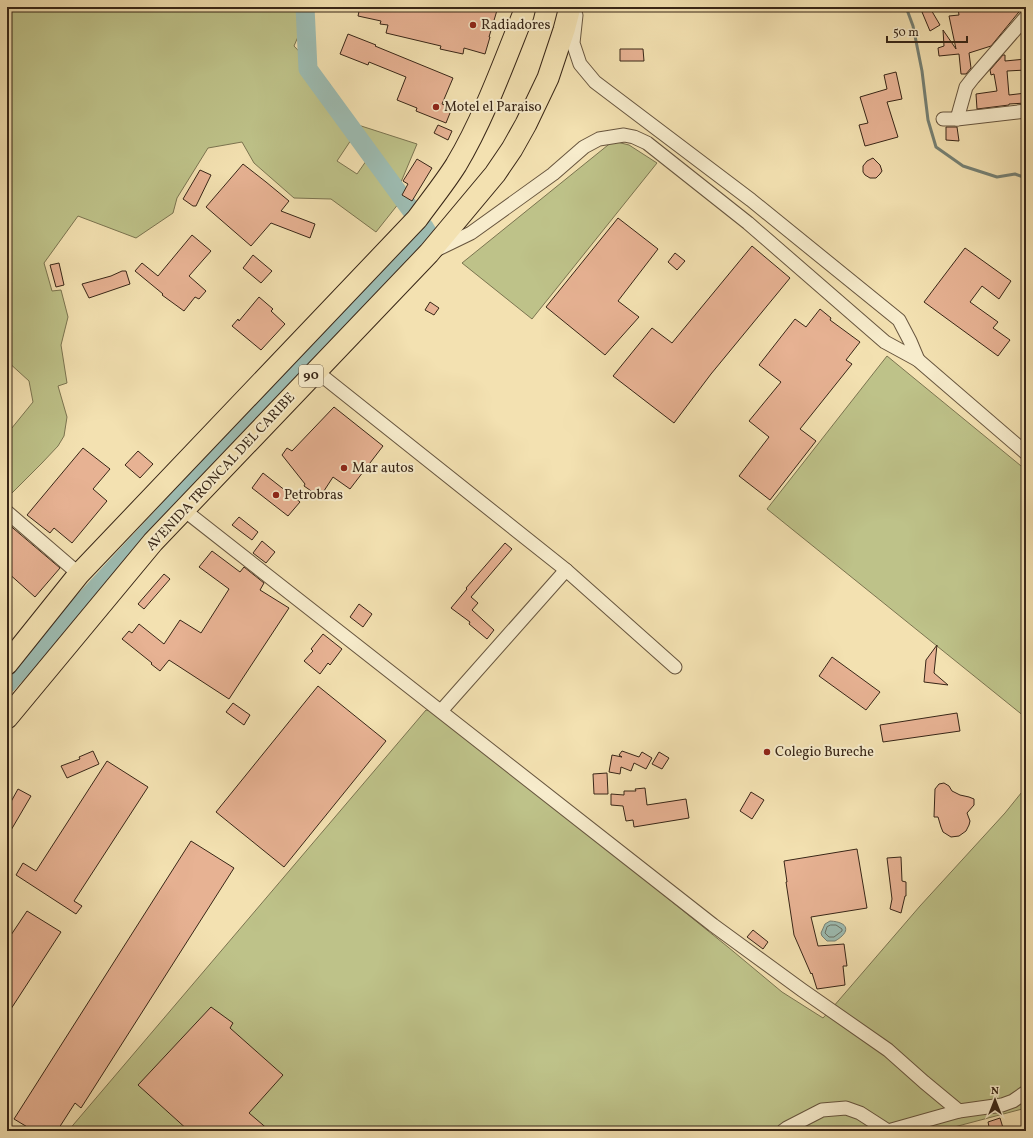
<svg xmlns="http://www.w3.org/2000/svg" width="1033" height="1138" font-family="Vollkorn,serif">
  <style>
    .green { fill: #bec289; stroke: #7b7450; fill-rule: evenodd }
    .water { fill: #9dbcb2; stroke: #758074 }
    .lines { fill: none; stroke-linecap: round; stroke-linejoin: round }
    .shore { stroke: #6a7164; stroke-width: 1 }
    .stream { stroke: #758074; stroke-width: 3 }
    .river { stroke: #9dbcb2; stroke-width: 19 }
    .building { fill: #e7b293; stroke: #382617 }
    .minor-casing { stroke: #67553e; stroke-width: 15 }
    .trunk-casing { stroke: #382617; stroke-width: 23 }
    .minor { stroke: #f7eccc; stroke-width: 13 }
    .trunk { stroke: #f3e1b1; stroke-width: 21 }
    .poi-dot { fill: #8f2418; stroke: #f7eccc; stroke-width: 1.5 }
    .labels { text-anchor: middle; dominant-baseline: central; stroke-width: 4; stroke-linejoin: round; paint-order: stroke }
    .shield { fill: #f7eccc; stroke: #71614d; stroke-width: 1 }
    .shield-label { font-size: 13px; font-weight: bold; fill: #382617 }
    .poi-label { font-size: 14px; fill: #382617; stroke: #f7eccc; text-anchor: start }
    .street-label { font-size: 14px; fill: #382617; stroke: #f7eccc }
  </style>
  <rect width="100%" height="100%" fill="#f3e1b1"/>
  <filter id="stains"><feTurbulence type="fractalNoise" baseFrequency=".005" numOctaves="4"/><feColorMatrix values="0 0 0 0 .2 0 0 0 0 .09 0 0 0 0 .02 0 0 0 .5 -.17"/></filter>
  <radialGradient id="worn" r=".72"><stop offset=".6" stop-color="#630" stop-opacity="0"/><stop offset="1" stop-color="#630" stop-opacity=".3"/></radialGradient>
  <g class="green">
    <path d="M7,7H311L294,46L330,84L338,110L355,124L417,144L401,182L399,203L376,232L331,199L294,198L254,163L242,142L208,148L177,198L173,213L136,238L78,216L44,263L52,291L61,290L68,317L61,345L67,383L58,386L67,417L64,436L58,446L42,463L7,498V434L33,402L29,381L7,361ZM351,140L371,154L357,174L337,161Z"/>
    <polygon points="613,141 629,145 657,163 532,319 462,263"/>
    <polygon points="887,356 1026,470 1026,715 1025,717 767,509"/>
    <polygon points="426,710 438,713 728,947 782,992 823,1018 833,1007 920,906 1005,813 1026,787 1026,1108 939,1131 68,1131"/>
  </g>
  <path class="water" d="M830,921C849,922 851,932 835,941H827L822,936L821,933L825,924Z"/>
  <g class="lines">
    <polygon class="shore" points="831,925 836,925 842,929 842,931 834,937 829,937 825,933 827,927"/>
    <polyline class="stream" points="906,7 913,26 922,71 928,120 936,147 963,166 997,177 1015,174 1026,178"/>
    <g class="river">
      <polyline points="305,7 308,69 411,210"/>
      <polyline points="7,684 427,232 424,227"/>
    </g>
  </g>
  <g class="building">
    <polygon points="360,7 498,7 489,37 490,37 485,54 464,48 463,54 440,49 441,46 386,33 388,25 380,24 381,21 358,16"/>
    <polygon points="973,7 1023,7 991,46 969,53 971,68 966,74 961,74 959,54 939,56 938,48 944,46 943,30 956,49 949,16 959,15 958,9"/>
    <polygon points="930,8 940,25 930,31 922,12"/>
    <polygon points="348,34 376,45 375,46 453,78 442,104 452,108 446,123 416,111 417,108 397,100 406,77 369,62 368,65 340,54"/>
    <polygon points="620,49 643,49 644,61 620,61"/>
    <polygon points="1003,55 1005,55 1005,61 1026,59 1026,70 1007,71 1009,95 1026,93 1026,103 1009,104 1009,105 977,109 976,94 997,91 994,74 991,75 990,70"/>
    <polygon points="896,72 902,99 887,102 898,137 869,145 865,146 859,125 868,123 860,97 887,89 884,75"/>
    <polygon points="438,125 452,131 448,140 434,133"/>
    <polygon points="946,127 957,127 959,141 946,140"/>
    <polygon points="873,158 880,165 882,171 880,174 876,178 870,178 865,175 863,172 863,166 867,161"/>
    <polygon points="417,159 432,168 412,201 402,195 408,184 403,181"/>
    <polygon points="243,164 266,182 289,201 281,211 315,224 310,238 271,223 251,246 206,207"/>
    <polygon points="200,170 211,175 196,206 193,206 183,199"/>
    <polygon points="618,218 658,249 618,301 639,317 605,355 546,307"/>
    <polygon points="192,235 211,251 189,276 206,291 199,299 195,297 184,311 162,295 163,294 135,271 142,263 158,276"/>
    <polygon points="752,246 790,278 711,374 674,423 613,376 652,328 672,343"/>
    <polygon points="965,248 1011,281 999,299 982,286 970,302 998,322 993,328 1010,340 998,356 924,302"/>
    <polygon points="675,253 685,261 677,270 668,262"/>
    <polygon points="253,255 272,271 261,283 243,268"/>
    <polygon points="59,263 64,285 56,287 50,265"/>
    <polygon points="122,271 126,271 130,284 89,298 82,284 111,276"/>
    <polygon points="259,297 273,309 271,311 285,324 261,350 232,326 238,319 239,321"/>
    <polygon points="430,302 439,308 434,315 425,310"/>
    <polygon points="820,309 831,318 830,320 860,342 846,360 852,364 800,429 816,441 770,500 739,476 769,437 749,421 781,382 759,365 795,319 806,327"/>
    <polygon points="334,407 383,446 350,489 333,477 320,497 304,486 305,484 282,455 287,448 292,451"/>
    <polygon points="83,448 110,469 93,489 107,501 72,543 54,528 50,533 27,515"/>
    <polygon points="138,451 153,464 140,478 125,465"/>
    <polygon points="263,473 300,502 288,516 252,488"/>
    <polygon points="239,517 258,532 252,540 232,525"/>
    <polygon points="7,523 60,568 35,597 7,572"/>
    <polygon points="262,541 275,552 266,563 253,553"/>
    <polygon points="505,543 512,549 471,597 478,603 472,610 494,630 487,639 469,624 470,622 451,608 467,589 466,588"/>
    <polygon points="212,551 240,572 244,567 264,583 260,590 289,608 229,699 169,660 160,671 151,664 152,663 122,639 129,631 132,633 139,624 164,644 180,620 201,633 229,589 199,567"/>
    <polygon points="164,574 170,579 144,609 138,604"/>
    <polygon points="359,604 372,614 363,627 350,617"/>
    <polygon points="323,634 342,649 330,665 328,663 320,674 304,661 313,651 311,649"/>
    <polygon points="937,645 934,673 948,685 924,682 926,660"/>
    <polygon points="832,657 880,692 866,710 819,676"/>
    <polygon points="318,686 386,741 284,867 216,812"/>
    <polygon points="233,703 250,715 244,725 226,712"/>
    <polygon points="957,713 960,731 883,742 880,725"/>
    <polygon points="93,751 99,764 67,778 61,766 80,759 79,757"/>
    <polygon points="622,751 639,757 642,752 652,758 646,769 634,763 631,771 621,767 620,774 609,772 612,755 622,757 619,755"/>
    <polygon points="659,752 669,758 662,769 652,764"/>
    <polygon points="107,761 148,787 74,901 82,906 76,914 16,875 23,863 36,871"/>
    <polygon points="607,773 608,794 594,794 593,774"/>
    <polygon points="944,783 949,786 952,791 960,795 969,797 974,799 974,805 967,813 970,821 969,825 966,831 959,836 951,837 943,832 941,827 938,817 934,817 935,789 939,784"/>
    <polygon points="645,788 647,805 686,799 689,818 634,827 633,820 626,821 623,806 611,805 611,794 624,795 624,791 636,791 635,789"/>
    <polygon points="18,789 31,796 7,837 7,809"/>
    <polygon points="751,792 764,800 752,819 740,811"/>
    <polygon points="191,841 234,868 81,1108 75,1103 57,1131 34,1131 14,1119"/>
    <polygon points="857,849 867,908 811,917 818,946 844,944 847,966 843,966 845,985 817,989 812,973 811,974 794,935 786,882 787,882 784,861"/>
    <polygon points="901,857 902,881 906,882 906,896 905,896 901,913 890,909 892,899 887,858"/>
    <polygon points="27,911 61,932 7,1015 7,941"/>
    <polygon points="753,930 768,942 763,949 747,937"/>
    <polygon points="211,1007 233,1023 230,1028 283,1075 249,1113 270,1131 189,1131 138,1085"/>
    <polygon points="1000,1118 1004,1131 990,1131 988,1122"/>
  </g>
  <g class="lines">
    <g class="minor-casing">
      <g id="minor">
        <polyline points="576,15 573,43 580,64 595,82 751,200 899,320 910,341 918,360"/>
        <polyline points="943,119 957,119 1026,111"/>
        <polyline points="957,119 966,87 973,78 1026,17"/>
        <polyline points="436,250 471,233 553,174 584,147 599,139 624,135 634,137 647,143 748,223 885,342 918,360 1026,453"/>
        <polyline points="316,371 566,570 675,667"/>
        <polyline points="184,510 713,925 802,990 888,1050 924,1082 959,1111"/>
        <polyline points="7,512 79,574"/>
        <polyline points="441,711 566,570"/>
        <polyline points="783,1131 787,1128 822,1110 846,1108 860,1113 888,1131 959,1111 1002,1105 1013,1101 1026,1092"/>
      </g>
    </g>
    <g class="trunk-casing">
      <g id="trunk">
        <path d="M7,664L79,574L417,219C430,201 444,184 456,165C483,120 503,65 523,15L525,7"/>
        <polyline points="7,718 153,542 429,253 495,174 512,149 526,124 548,78 564,30 570,7"/>
      </g>
    </g>
    <use href="#minor" class="minor"/>
    <use href="#trunk" class="trunk"/>
  </g>
  <g class="poi-dot">
    <circle cx="473" cy="25" r="4"/>
    <circle cx="436" cy="107" r="4"/>
    <circle cx="344" cy="468" r="4"/>
    <circle cx="276" cy="495" r="4"/>
    <circle cx="767" cy="752" r="4"/>
  </g>
  <g class="labels">
    <rect class="shield" x="299" y="365" width="24" height="22" rx="3"/>
    <g class="shield-label">
      <text x="311" y="376">90</text>
    </g>
    <g class="poi-label">
      <text x="481" y="25">Radiadores</text>
      <text x="444" y="107">Motel el Paraiso</text>
      <text x="352" y="468">Mar autos</text>
      <text x="284" y="495">Petrobras</text>
      <text x="775" y="752">Colegio Bureche</text>
    </g>
    <g class="street-label">
      <text transform="translate(221 472) rotate(-47)">AVENIDA TRONCAL DEL CARIBE</text>
    </g>
  </g>
  <rect width="1033" height="1138" fill="none" stroke="#f3e1b1" stroke-width="24"/>
  <rect x="8" y="8" width="1017" height="1122" fill="none" stroke="#382617" stroke-width="2"/>
  <rect x="12" y="12" width="1009" height="1114" fill="none" stroke="#382617"/>
  <g transform="translate(995 1100)" stroke="#f7eccc" stroke-width="3" paint-order="stroke">
  <path d="M0-3L7 15L0 10L-7 15Z" fill="#382617"/>
  <text y="-6" font-size="11" font-weight="bold" text-anchor="middle" fill="#382617">N</text>
  </g>
  <path d="M887 36v6h80v-6" fill="none" stroke="#382617" stroke-width="2"/>
  <text x="893" y="36" font-size="12" fill="#382617" stroke="#f7eccc" stroke-width="3" paint-order="stroke">50 m</text>
  <rect width="100%" height="100%" filter="url(#stains)"/>
  <rect width="100%" height="100%" fill="url(#worn)"/>
</svg>
